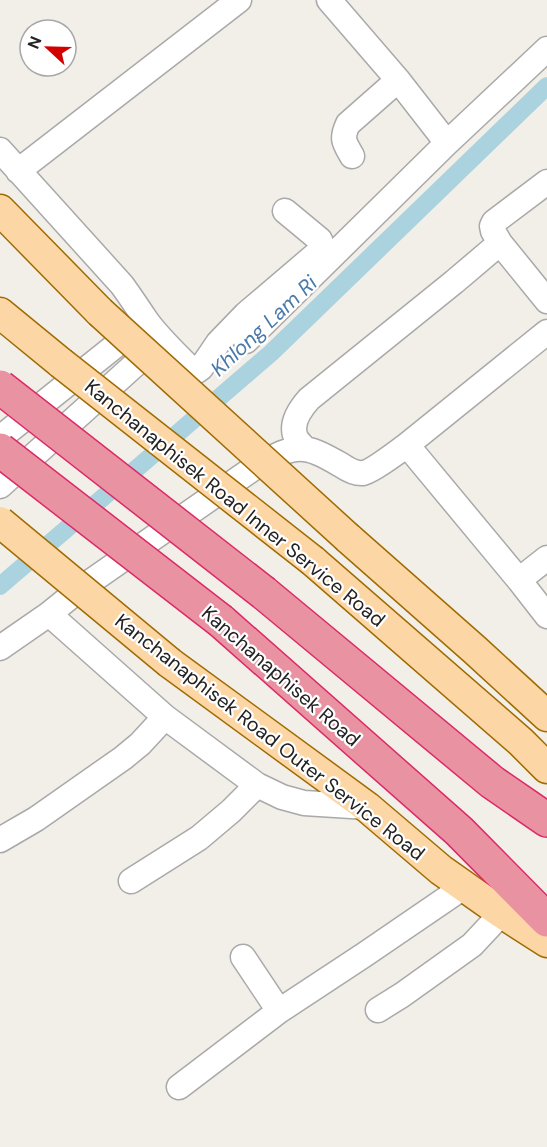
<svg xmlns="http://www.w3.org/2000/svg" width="547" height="1147" viewBox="0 0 547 1147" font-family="'DM Sans',sans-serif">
<rect width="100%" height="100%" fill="#f2efe9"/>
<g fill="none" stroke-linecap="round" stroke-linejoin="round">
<path stroke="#aad3df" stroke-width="18" d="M0,586L271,353L547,86"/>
<g stroke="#a9a9a9" stroke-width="27">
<path id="minor" d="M447,143L547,49
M0,150L122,285C130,296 138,308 146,320C158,337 175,353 190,368L197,371L201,368L218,343L246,314L320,251L322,246L320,240L285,211
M352,156C344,142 341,139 348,124L398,80
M18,171L239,0
M547,182L494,222L492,226L493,231L500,243L547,301
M246,341L447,143L398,80L329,0
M0,438L140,326
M407,445L519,580L547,616
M304,448C301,444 296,440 295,435C291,422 301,408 309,399L454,282L500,243
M0,486L159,343
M519,580L547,558
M0,648L49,614
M367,807L304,803L282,797L257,785L165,717L49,614L80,589L258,465C297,444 303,443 341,465C347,469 355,474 363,473C371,472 399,451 407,445L547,332
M0,840L36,819L123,758L140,744L165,717
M131,881L199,838L231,811L257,785
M243,957L279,1011
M378,1010L402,995L472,945L502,913
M179,1087L279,1011L364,955L465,886"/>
</g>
<g stroke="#a06b00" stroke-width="33">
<path id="major" d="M0,210L100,312
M0,313L61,363
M348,538L475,650L547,716
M313,561L521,742L547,768
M170,663L367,807L441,870L502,913L547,942"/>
</g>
<g stroke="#dc2a67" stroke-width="36">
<path id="highway" d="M264,593L492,782L547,820
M221,621L459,831L547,920"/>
</g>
<use href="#minor" stroke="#fff" stroke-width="24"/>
<use href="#major" stroke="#fcd6a4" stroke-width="30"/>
<use href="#highway" stroke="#e892a2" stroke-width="33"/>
<g stroke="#a06b00" stroke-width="33" stroke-linecap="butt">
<path id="major-bridge" d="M100,312L348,538
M61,363L313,561
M0,522L170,663"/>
</g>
<g stroke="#dc2a67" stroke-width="36" stroke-linecap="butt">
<path id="highway-bridge" d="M0,387L264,593
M0,450L221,621"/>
</g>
<use href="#major-bridge" stroke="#fcd6a4" stroke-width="30"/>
<use href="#highway-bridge" stroke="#e892a2" stroke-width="33"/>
</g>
<g text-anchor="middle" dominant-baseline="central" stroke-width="4.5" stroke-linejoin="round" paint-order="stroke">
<g font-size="20" fill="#222" stroke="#fff">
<text transform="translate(235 503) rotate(39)">Kanchanaphisek Road Inner Service Road</text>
<text transform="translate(281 676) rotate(41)">Kanchanaphisek Road</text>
<text transform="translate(270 737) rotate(38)">Kanchanaphisek Road Outer Service Road</text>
</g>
<g font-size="21" font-style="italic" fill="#4a7aab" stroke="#fff">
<text transform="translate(264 326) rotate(-43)">Khlong Lam Ri</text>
</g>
</g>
<g transform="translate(48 48) rotate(292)"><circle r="28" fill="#ffffff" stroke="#a7a7a7" stroke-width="1.5"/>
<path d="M0-4.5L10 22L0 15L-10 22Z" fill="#d40000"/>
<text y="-9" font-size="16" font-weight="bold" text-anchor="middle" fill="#222222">N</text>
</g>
</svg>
